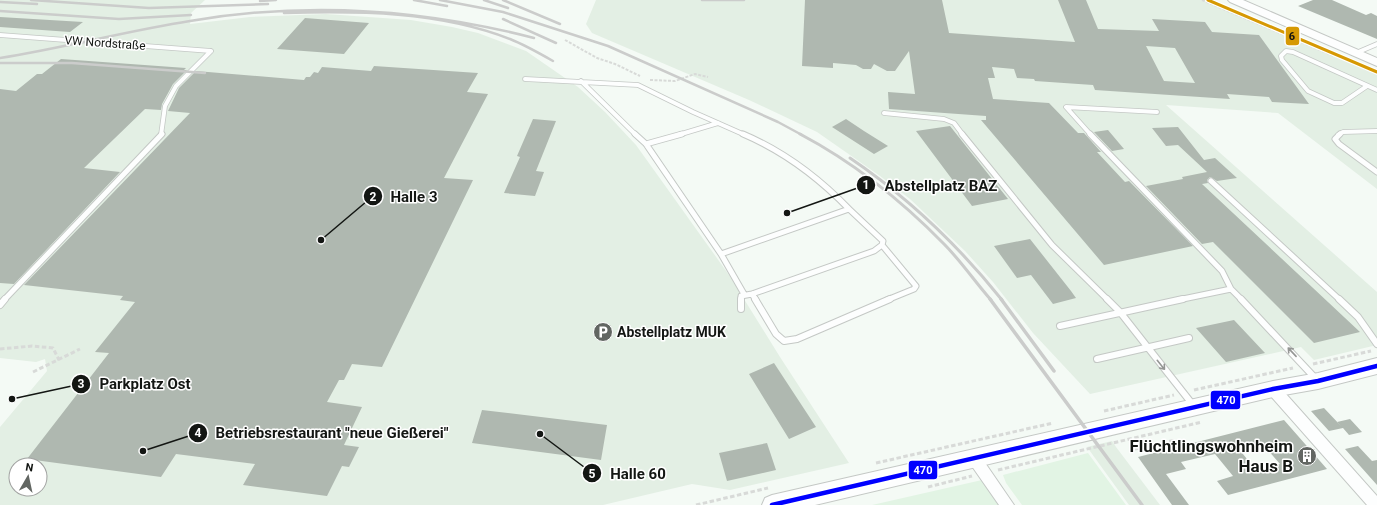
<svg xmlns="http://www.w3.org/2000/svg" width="1377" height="505" viewBox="0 0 1377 505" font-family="Roboto,sans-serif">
<rect width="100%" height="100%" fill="#f4faf5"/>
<path fill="#e3efe4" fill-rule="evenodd" d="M0,0H205L191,13L190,24L250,17L326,14L411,20L452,27L478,33L526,51L578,87L605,112L636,145L729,275L780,357L849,463L730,490L692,484L603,505H0V427L47,371L45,359L36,362L0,358ZM16,465H40V489H16Z
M596,0H1202L1377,74V189L1278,113L1166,105L1377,292V345L1314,360L1301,347L1090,394L1033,333L993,282L965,251L910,199L880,176L817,132L749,100L592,33L586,24Z
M1112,441L1116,447L1160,505H1129L1087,447Z"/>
<path fill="#e2f4e4" d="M1088,453L1126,505H1022L1006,483L1003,475Z
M982,480L1000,505H872Z"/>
<path fill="#afb8b0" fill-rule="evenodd" d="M805,0H942L949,33L1075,42L1058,0H1086L1098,29L1159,31L1152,19L1205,22L1212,32L1259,35L1309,104L1272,102L1269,97L1227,94L1230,99L1095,90L1093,85L1035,81L1034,79L1017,78L1014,69L992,67L995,78H988L993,99L1049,103L1078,133H1084L1101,152H1097L1125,182L1129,181L1193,246L1104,265L981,120H986V116L889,109L888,92L915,94L909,51L895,71H887L874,64L871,69H863L856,65L833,63V68L802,66ZM1146,46L1175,48L1195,83L1164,81Z
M1313,0H1332L1366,15L1371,13L1377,16V39L1298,6Z
M0,17L83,22L70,32L0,27Z
M305,18L369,23L344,54L277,49Z
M61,59L186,68L184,70H187L173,84L162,104L161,110L145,109L84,168L120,172L14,284L0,283V89L16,91L37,74H42Z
M374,66L478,73L467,92L488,94L444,178L473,180L382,367L352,364L344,380H339L327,402L362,407L344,445L359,447L349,467L342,466L327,496L243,485L255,464L176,454L161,477L27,459L109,353L95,352L135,302L120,300L123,296L24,285L190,113L168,111L179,88L196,71L304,80L306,77H310L314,72L318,73L322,67L371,71Z
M533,119L556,121L536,171L544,172L535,196L504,193L520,157L517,156Z
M846,119L864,131L888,146L874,154L832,127Z
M950,126L1008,199L972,206L916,131Z
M1178,127L1204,160L1215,158L1237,178L1217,181L1210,177L1207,180L1208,183L1202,184L1360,332L1314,343L1213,242L1202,244L1146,186L1183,179L1182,177L1207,172L1178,145L1166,146L1152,128Z
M1108,130L1124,149L1112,151L1094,132Z
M1030,239L1071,291L1076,298L1053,304L1031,275L1017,278L994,246Z
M1234,320L1265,353L1226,362L1196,328Z
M774,363L816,427L789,439L749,374Z
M1324,408L1341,426L1337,422L1350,419L1362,432L1349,435L1343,428L1329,431L1311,411Z
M482,410L607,425L601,460L472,443Z
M1284,420L1327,469L1228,495L1217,481L1233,476L1215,454L1181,462L1186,469L1166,474L1189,505H1172L1138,457ZM1261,442L1280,464L1256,470L1238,448Z
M767,443L776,470L727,481L719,453Z
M1358,446L1372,461L1377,460V485L1345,449Z"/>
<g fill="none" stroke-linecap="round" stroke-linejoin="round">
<g stroke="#c4c8c5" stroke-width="5.5">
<path id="service-far2" d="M0,35L211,51
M1356,53L1377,44
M525,79L638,85L693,112L745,135
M581,81L636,135
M1367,86L1342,103H1334L1308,91L1282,60L1281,56L1286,51L1293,52L1377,90
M884,113L944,119L954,123L963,135
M161,135L165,106L176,86L211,51
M678,135L718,123
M1091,135L1066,107L1157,112
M1338,135L1343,132L1377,131"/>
</g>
<g stroke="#c4c8c5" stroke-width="7">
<path id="service-far1" d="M635,134L646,144L721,254
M743,134C783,151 819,178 849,209
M962,134L1052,245L1108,300
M1090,134L1222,271L1231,289L1242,300
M1340,134L1335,139L1339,144L1377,172
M646,144L682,134
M1211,181L1340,300
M882,245L916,286L914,289L887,300
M752,294L756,300
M4,300L162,134
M741,300V296L752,294L874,251L882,245L883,241L849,209L721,254L744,294
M1178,300L1231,289"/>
</g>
<g stroke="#c4c8c5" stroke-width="8">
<path id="service" d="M741,299V309
M755,299L776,334L784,341L797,339L890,299
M1107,299L1120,312L1193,405
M1241,299L1316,379
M1339,299L1358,317L1377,344
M0,305L5,299
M1060,326L1183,299
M1097,359L1189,338"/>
</g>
<g stroke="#c4c8c5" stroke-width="2">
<path id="minor" d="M1273,384L1278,385L1377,496V505H1367L1268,393L1267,389L1268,385Z
M974,452L979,454L1014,505H999L969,462L967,458L969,454Z"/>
</g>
<g stroke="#c4c8c5" stroke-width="2">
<path id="secondary" d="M1228,0H1243L1377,58V66L1230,2Z
M1377,358V374L1318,389L1273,397L815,505H762L765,498L772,495L1273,381L1318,373Z"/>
</g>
<path stroke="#d8dad8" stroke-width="2" stroke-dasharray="3 1.5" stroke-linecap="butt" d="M1202,0L1334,56
M565,40L597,58L615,64L640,76
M650,80L675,81L695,74L708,77"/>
<path stroke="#d8dad8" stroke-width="3" stroke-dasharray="4.5 2.5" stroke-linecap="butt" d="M0,349L32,346L53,348L59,360
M1313,364L1371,351
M33,372L80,349
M1194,390L1293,368
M1104,411L1174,395
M1135,449L1176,440
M876,463L1053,423
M998,470L1202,422
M928,487L972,476
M696,505L768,488"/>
<use href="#service-far2" stroke="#fdfefe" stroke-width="4"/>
<use href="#service-far1" stroke="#fdfefe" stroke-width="5"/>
<use href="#service" stroke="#fdfefe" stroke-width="6"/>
<use href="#minor" fill="#fdfefe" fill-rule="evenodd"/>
<use href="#secondary" fill="#fdfefe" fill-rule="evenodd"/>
<path stroke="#cbcccb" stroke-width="2.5" d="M31,0L149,8L268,4
M414,0L447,6
M440,0L503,12L608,46L778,122L802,135
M484,0L508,8
M503,0L560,24
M702,0H744
M260,1L276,0
M0,2L37,4
M0,11L119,19L191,15
M284,13C359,11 438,11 510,39C525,45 539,53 553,61
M503,19L556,43
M0,58C64,48 126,31 190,21C307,1 419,8 534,38
M0,63H72L205,73"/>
<path stroke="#cbcccb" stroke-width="3" d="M800,134C853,162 902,201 944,244C961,261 975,282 991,300
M850,158C909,198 958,245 1002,300"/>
<path stroke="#cbcccb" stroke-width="3.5" d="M990,299L1142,505
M1001,299L1054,371"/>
<g stroke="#fff" stroke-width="8">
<path id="bus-1" d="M772,505L1273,389L1318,381L1377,366"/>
</g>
<use href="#bus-1" stroke="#00f" stroke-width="4.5"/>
<g stroke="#fff" stroke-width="5.5">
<path id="tram-1" d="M1208,0L1377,72"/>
</g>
<use href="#tram-1" stroke="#d69903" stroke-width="3"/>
</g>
<defs><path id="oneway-shaft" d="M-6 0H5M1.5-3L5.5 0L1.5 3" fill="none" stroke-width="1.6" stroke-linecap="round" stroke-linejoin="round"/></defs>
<g stroke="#949694">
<use href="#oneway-shaft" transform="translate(1292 352) rotate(-133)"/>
<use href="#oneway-shaft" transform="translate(1161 365) rotate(51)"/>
</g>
<defs>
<g id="parking-disc" transform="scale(1)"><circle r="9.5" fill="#626662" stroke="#fff"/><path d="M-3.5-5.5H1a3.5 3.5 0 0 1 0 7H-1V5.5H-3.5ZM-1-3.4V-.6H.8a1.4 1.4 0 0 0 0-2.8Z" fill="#fff"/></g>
<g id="building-disc" transform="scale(1)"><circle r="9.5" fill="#626662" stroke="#fff"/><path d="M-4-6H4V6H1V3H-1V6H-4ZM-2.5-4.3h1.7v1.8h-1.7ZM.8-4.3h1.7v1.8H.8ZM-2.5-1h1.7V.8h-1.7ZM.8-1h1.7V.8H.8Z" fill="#fff"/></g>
</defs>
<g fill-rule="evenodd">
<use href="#parking-disc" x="603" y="332"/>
<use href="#building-disc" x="1307" y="456"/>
</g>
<g text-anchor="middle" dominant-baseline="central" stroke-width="3" stroke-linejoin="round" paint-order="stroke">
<g font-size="12" fill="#131613" stroke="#fff">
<text transform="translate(105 43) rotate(4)">VW Nordstraße</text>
</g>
<g font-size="14" font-weight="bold" fill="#131613" stroke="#fff" text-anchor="start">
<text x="617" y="332">Abstellplatz MUK</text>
</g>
<g font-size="17" font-weight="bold" fill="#131613" stroke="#fff" text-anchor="end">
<text x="1293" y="446">Flüchtlingswohnheim<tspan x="1293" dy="20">Haus B</tspan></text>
</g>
</g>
<path fill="none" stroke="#131613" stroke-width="1.5" d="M787 213L866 185M321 240L373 196M12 399L81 384M143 451L198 433M540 434L592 473"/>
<g fill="#131613" stroke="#fff" stroke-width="1.5">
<circle cx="787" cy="213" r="4"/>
<circle cx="321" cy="240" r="4"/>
<circle cx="12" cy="399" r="4"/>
<circle cx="143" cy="451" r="4"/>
<circle cx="540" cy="434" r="4"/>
<circle cx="866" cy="185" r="10"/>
<circle cx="373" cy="196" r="10"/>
<circle cx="81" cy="384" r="10"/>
<circle cx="198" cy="433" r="10"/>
<circle cx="592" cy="473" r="10"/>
</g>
<g font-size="12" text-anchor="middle" font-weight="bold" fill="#fff">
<text x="866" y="189">1</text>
<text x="373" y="201">2</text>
<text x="81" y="388">3</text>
<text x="198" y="437">4</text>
<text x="592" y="478">5</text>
</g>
<g font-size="15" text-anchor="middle" font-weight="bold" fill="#131613" stroke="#fff" stroke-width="3" stroke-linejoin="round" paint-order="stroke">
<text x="941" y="191">Abstellplatz BAZ</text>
<text x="414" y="202">Halle 3</text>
<text x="145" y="389">Parkplatz Ost</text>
<text x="332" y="438">Betriebsrestaurant "neue Gießerei"</text>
<text x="638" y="479">Halle 60</text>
</g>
<g stroke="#fff" stroke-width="1.5">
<rect x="1285" y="26" width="15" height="20" rx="4" fill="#d69903"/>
<rect x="1210" y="390" width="31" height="20" rx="4" fill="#00f"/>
<rect x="908" y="460" width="30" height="20" rx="4" fill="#00f"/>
</g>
<g font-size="11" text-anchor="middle" font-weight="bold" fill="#fff">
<text x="1226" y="404">470</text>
<text x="923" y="474">470</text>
</g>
<g font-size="11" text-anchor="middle" font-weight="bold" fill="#111">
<text x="1292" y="40">6</text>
</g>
<g transform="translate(28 477) rotate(9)"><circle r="19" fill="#ffffff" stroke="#a1a2a1"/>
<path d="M0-3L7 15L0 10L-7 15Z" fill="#626662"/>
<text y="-6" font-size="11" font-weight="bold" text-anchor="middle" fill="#131613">N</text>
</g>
</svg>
